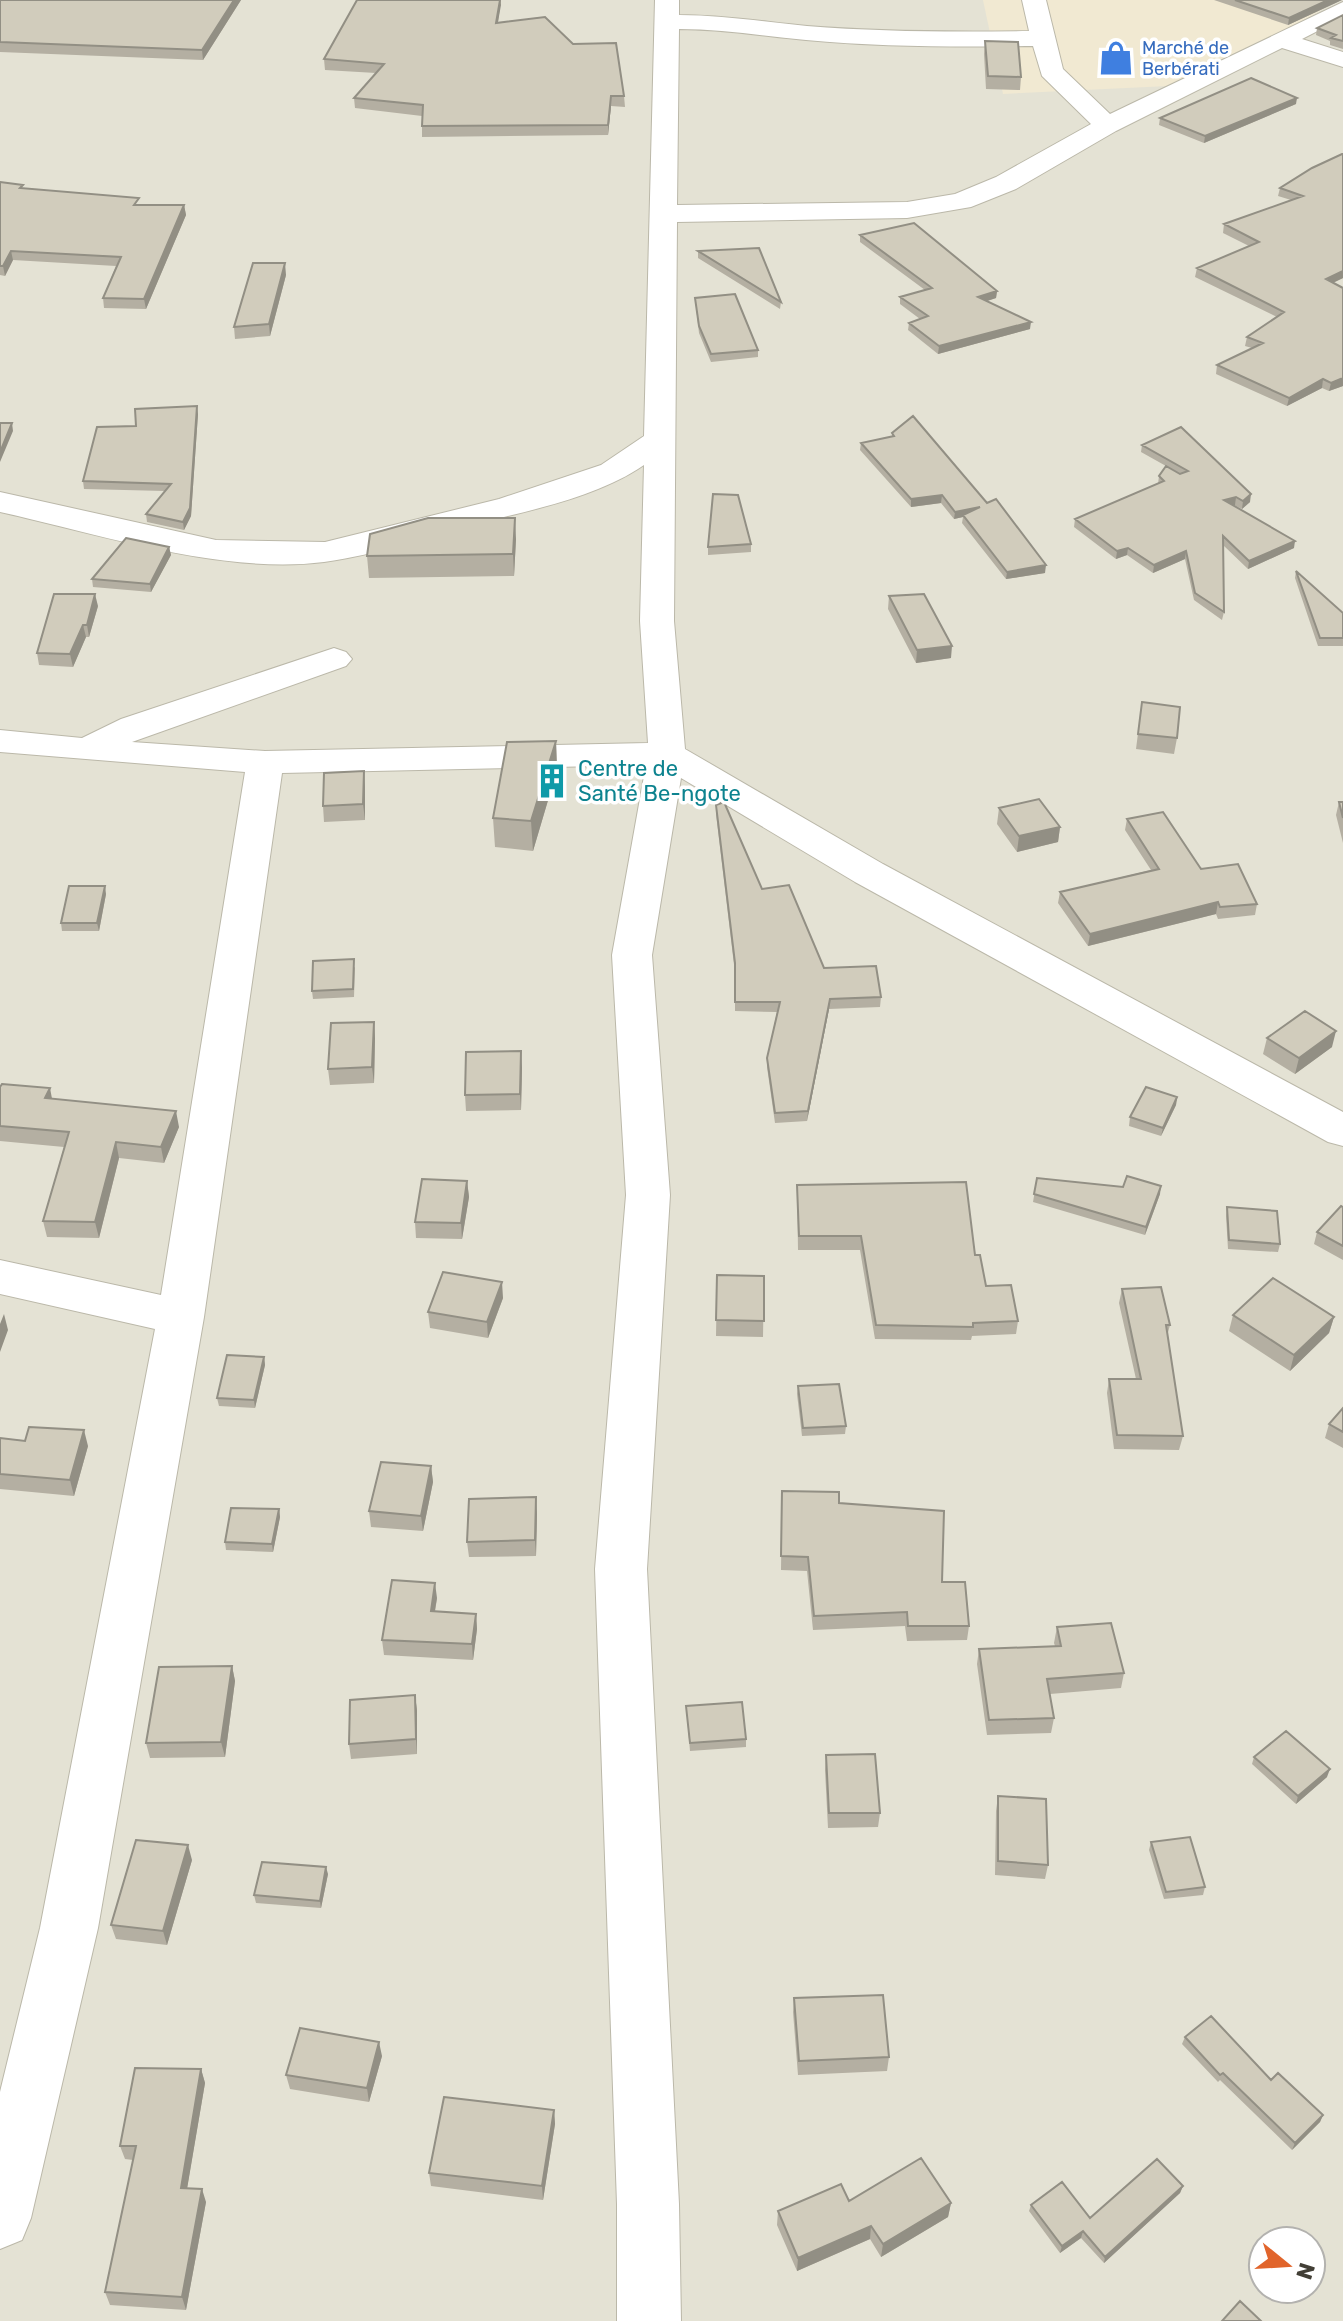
<svg xmlns="http://www.w3.org/2000/svg" width="1343" height="2321" viewBox="0 0 1343 2321" font-family="Rubik,sans-serif">
<rect width="100%" height="100%" fill="#f1efe5"/>
<path fill="#e4e2d4" fill-rule="evenodd" d="M0,0H1343V2321H0ZM1263,2241H1311V2289H1263Z"/>
<path fill="#f1e9d2" d="M983,0H1339L1189,85L1003,94Z"/>
<g fill="none" stroke-linecap="round" stroke-linejoin="round">
<g stroke="#bbb8a9" stroke-width="2">
<path id="street" d="M655,0H679V15C723,15 764,22 807,26C881,32 955,32 1029,31L1022,0H1046L1063,69L1110,114L1343,2V18L1302,39L1343,52V67L1282,48L1116,131L1016,189L971,207L907,218L677,222L674,621L685,749L883,864L1343,1112V1146L1328,1142L855,882L681,778L652,955L670,1195L647,1569L679,2204L681,2321H617V2204L595,1569L626,1195L612,955L646,765L282,773L204,1317L98,1928L31,2218L22,2240L0,2249V2092L40,1928L155,1329L0,1294V1260L161,1295L245,772L0,752V730L82,738L121,719L334,648L346,652L352,659L346,666L132,742L265,751L648,743L640,621L644,465C599,496 536,509 484,522C432,535 377,555 324,562C223,575 99,534 0,512V492L216,540L325,542L499,499L601,465L644,436ZM679,29C722,29 763,36 806,40C881,47 957,47 1033,46L1042,76L1091,124L996,177L955,194L907,202L677,205Z"/>
</g>
<use href="#street" fill="#fff" fill-rule="evenodd"/>
</g>
<path fill="#b4afa2" d="M0,0H241L203,60L0,52Z
M357,0H501L498,22L624,96L625,107L611,106L608,135L422,137V116L355,108L354,98L376,73L325,70L324,59Z
M1214,0H1342L1288,25Z
M1343,15V49L1330,45V41L1316,35L1317,28Z
M985,41L1021,77L1020,90L986,89L984,54Z
M1296,104L1204,143L1159,125L1160,118Z
M1343,154V278L1333,283L1343,386L1329,391L1322,388L1287,406L1216,374L1217,365L1252,348L1245,346L1247,337L1277,317L1195,277L1197,268L1249,246L1223,233L1224,224L1291,200L1278,196L1280,188Z
M0,182L24,189L140,205H184L186,215L146,309L104,308L103,298L116,266L13,260L5,276L0,275Z
M860,235L997,291L996,298L987,301L1030,329L938,354L908,330L909,323L920,319L900,304V297L925,290L860,242Z
M698,251L781,302L780,309L698,258Z
M286,275L270,336L235,339L234,327Z
M695,298L758,350V357L711,362L699,333Z
M198,414L191,516L184,530L147,522L146,514L165,491L84,489L83,481L136,426Z
M892,433L1045,573L1006,579L962,523L963,517L954,519L941,503L911,507L860,450L861,443L892,436Z
M1142,445L1250,502L1242,509L1234,505L1294,548L1248,569L1223,545L1224,612L1222,620L1194,600L1185,559L1153,573L1127,555L1116,559L1074,527L1075,519L1158,484L1159,476L1166,466L1141,452Z
M516,539L514,576L369,578L367,556Z
M751,544V552L708,555V547Z
M169,547L171,555L151,592L93,587L92,579Z
M1296,571L1343,613V646H1318L1295,578Z
M889,596L951,658L916,663L888,609Z
M98,606L89,637H86L73,667L39,665L37,653Z
M1142,702L1177,738L1174,754L1136,749Z
M556,741L557,770L533,851L495,847L493,818Z
M364,771L365,787V820L324,822L323,806Z
M1339,802H1343V843L1336,815Z
M716,805L762,889L824,968L881,997L880,1007L829,1009L807,1121L775,1123L767,1067V1058L777,1012L735,1011V973L716,814Z
M999,808L1060,827L1058,842L1017,852L997,824Z
M1127,819L1257,904L1255,915L1218,919L1216,914L1088,946L1058,903L1060,892L1151,870L1125,830Z
M106,894L99,931H62L61,923Z
M355,967L354,997L313,999L312,991Z
M374,1022L375,1038L374,1083L330,1085L328,1069Z
M1267,1038L1332,1047L1295,1074L1263,1054Z
M522,1067L521,1110L466,1111L465,1095Z
M0,1087L52,1098L179,1127L164,1163L119,1158L99,1238L47,1237L43,1221L64,1147L0,1141Z
M1177,1097L1176,1105L1161,1136L1129,1126L1130,1117Z
M1037,1178L1160,1194L1145,1235L1033,1202Z
M467,1181L469,1197L462,1239L416,1238L415,1222Z
M797,1185L975,1255L986,1286L1018,1321L1016,1334L972,1336L971,1340L875,1339L860,1250H798Z
M1227,1207L1280,1244L1278,1252L1228,1249L1226,1216Z
M1343,1207V1260L1314,1244L1317,1232Z
M717,1275L764,1276L763,1337L716,1336Z
M1122,1289L1170,1325L1167,1336L1183,1436L1179,1450L1114,1449L1107,1393L1109,1379H1136L1119,1303Z
M503,1298L488,1338L430,1328L428,1312Z
M1233,1315L1334,1317L1329,1333L1290,1371L1229,1331Z
M264,1357L265,1365L255,1408L219,1406L217,1398Z
M798,1386L846,1426L845,1434L802,1436L797,1394Z
M1343,1408V1448L1325,1438L1329,1424Z
M0,1438L88,1446L74,1496L0,1489Z
M431,1466L433,1482L423,1531L371,1527L369,1511Z
M839,1503L942,1582L969,1626L967,1640L907,1641L905,1626L813,1630L807,1571L781,1570L782,1505Z
M279,1509L280,1517L273,1552L226,1550L225,1542Z
M537,1513L536,1556L469,1557L467,1542Z
M437,1598L435,1612L476,1614L477,1629L473,1660L384,1655L382,1640Z
M1057,1627L1124,1673L1121,1688L1050,1694L1054,1718L1051,1733L987,1735L977,1664L979,1649L1055,1646L1054,1643Z
M232,1666L235,1681L225,1757L150,1758L146,1743Z
M415,1695L417,1711V1754L351,1759L349,1744Z
M686,1706L746,1739V1747L690,1751Z
M826,1755L880,1813L878,1827L828,1828L825,1770Z
M1254,1757L1327,1777L1296,1804L1252,1764Z
M998,1796L1048,1865L1045,1879L995,1875L996,1811Z
M1151,1842L1205,1887L1203,1895L1164,1899L1149,1850Z
M192,1860L167,1945L116,1939L111,1925Z
M328,1874L321,1908L256,1903L254,1895Z
M794,1998L889,2057L887,2071L798,2075L793,2012Z
M1185,2037L1271,2080L1323,2115L1320,2122L1292,2150L1220,2080L1218,2082L1182,2044Z
M382,2056L369,2102L290,2089L286,2075Z
M201,2069L205,2083L187,2188L206,2202L186,2310L110,2305L105,2292L133,2160L125,2159L120,2146Z
M554,2110L555,2124L543,2200L431,2186L429,2173Z
M1183,2186L1180,2193L1104,2263L1081,2238L1060,2253L1029,2211L1031,2205L1090,2218Z
M849,2201L951,2203L948,2217L881,2257L870,2239L797,2271L777,2225L778,2211Z"/>
<path fill="#928f84" d="M234,0H241L203,60L202,50Z
M500,0L501,5L496,33V23Z
M1328,0H1342L1288,25L1289,18Z
M611,96V106L608,135V125Z
M1297,98L1296,104L1204,143L1205,136Z
M184,205L186,215L146,309L144,299Z
M11,251L13,260L5,276L3,266Z
M285,263L286,275L270,336L269,324Z
M1343,271V278L1324,287L1326,279Z
M997,291L996,298L978,304V297Z
M1031,322L1030,329L938,354L939,346Z
M1343,378V386L1329,391L1331,383Z
M1323,379L1322,388L1287,406L1289,398Z
M197,406L198,414L191,516L184,530L183,522Z
M12,423L13,431L0,462V452Z
M1251,494L1250,502L1242,509L1243,501Z
M942,495L941,503L911,507V499Z
M1236,497L1235,505L1223,507L1224,500Z
M980,507L963,515V517L954,519L955,512Z
M515,518L516,539L514,576L513,554Z
M1295,541L1294,548L1248,569L1249,561Z
M169,547L171,555L151,592L150,584Z
M1128,548L1127,555L1116,559L1117,551Z
M1186,551L1185,559L1153,573L1154,565Z
M1046,565L1045,573L1006,579L1007,572Z
M95,594L98,606L89,637L87,625Z
M83,625L86,637L73,667L70,654Z
M952,646L951,658L916,663L917,650Z
M556,741L557,770L533,851L531,821Z
M364,771L365,787V820L363,804Z
M1060,827L1058,842L1017,852L1019,836Z
M105,886L106,894L99,931L97,923Z
M1218,902L1216,914L1088,946L1090,934Z
M830,999L829,1009L807,1121L808,1111Z
M374,1022L375,1038L374,1083L372,1067Z
M1336,1031L1332,1047L1295,1074L1299,1058Z
M521,1051L522,1067L521,1110L520,1094Z
M50,1088L53,1104L45,1098Z
M1177,1097L1176,1105L1161,1136L1163,1128Z
M176,1111L179,1127L164,1163L161,1147Z
M116,1142L119,1158L99,1238L95,1222Z
M467,1181L469,1197L462,1239L461,1223Z
M1161,1186L1160,1194L1145,1235L1146,1227Z
M502,1282L503,1298L488,1338L487,1322Z
M4,1314L8,1330L0,1352V1324Z
M1334,1317L1329,1333L1290,1371L1294,1355Z
M264,1357L265,1365L255,1408L254,1400Z
M84,1430L88,1446L74,1496L70,1480Z
M431,1466L433,1482L423,1531L421,1516Z
M536,1497L537,1513L536,1556L535,1540Z
M279,1509L280,1517L273,1552L272,1544Z
M435,1583L437,1598L432,1627L431,1611Z
M476,1614L477,1629L473,1660L472,1644Z
M232,1666L235,1681L225,1757L221,1742Z
M415,1695L417,1711V1754L416,1739Z
M1330,1769L1327,1777L1296,1804L1298,1796Z
M188,1845L192,1860L167,1945L163,1931Z
M326,1867L328,1874L321,1908L320,1901Z
M379,2042L382,2056L369,2102L367,2088Z
M201,2069L205,2083L185,2201L181,2188Z
M554,2110L555,2124L543,2200L542,2186Z
M1323,2115L1320,2122L1292,2150L1295,2143Z
M1183,2186L1180,2193L1104,2263L1105,2257Z
M202,2189L206,2202L186,2310L182,2297Z
M951,2203L948,2217L881,2257L883,2244Z
M871,2226L870,2239L797,2271L798,2258Z
M1083,2231L1081,2238L1060,2253L1062,2246Z"/>
<path fill="#d1ccbc" stroke="#928f84" stroke-width="2" d="M0,0H234L202,50L0,42Z
M357,0H500L496,23L545,17L573,44L616,43L624,96H611L608,125L422,126L423,105L354,98L384,64L324,59Z
M1235,0H1328L1289,18Z
M1343,15V41L1331,38L1336,35L1317,28Z
M985,41L1018,42L1021,77L988,76Z
M1251,78L1297,98L1205,136L1160,118Z
M1342,154H1343V271L1326,279L1343,288V378L1331,383L1323,379L1289,398L1217,365L1263,343L1247,337L1284,312L1197,268L1259,242L1224,224L1303,196L1280,188L1312,168Z
M0,182L23,185L20,188L139,198L134,205H184L144,299L103,298L121,257L11,251L3,266H0Z
M914,223L997,291L978,297L1031,322L939,346L909,323L928,316L900,297L932,288L860,235Z
M759,248L781,302L698,251Z
M253,263H285L269,324L234,327Z
M735,294L758,350L711,354L699,326L695,298Z
M197,406L190,508L183,522L146,514L171,484L83,481L97,427L136,426L135,409Z
M913,416L987,503L996,499L1046,565L1007,572L963,515L980,507L955,512L942,495L911,499L861,443L894,436L892,433Z
M0,423H12L0,452Z
M1181,427L1251,494L1243,501L1236,497L1224,500L1295,541L1249,561L1223,536L1224,612L1195,593L1186,551L1154,565L1128,548L1117,551L1075,519L1164,481L1159,476L1166,466L1180,474L1188,471L1142,445Z
M713,494L738,495L751,544L708,547Z
M428,518H515L513,554L367,556L370,534Z
M126,538L169,547L150,584L92,579Z
M1296,571L1343,613V638H1320Z
M54,594H95L87,625H83L70,654L37,653Z
M924,594L952,646L917,650L889,596Z
M1142,702L1180,707L1177,738L1138,734Z
M556,741L531,821L493,818L507,742Z
M364,771L363,804L323,806L324,773Z
M1039,799L1060,827L1019,836L999,808Z
M724,802L762,889L789,885L824,968L876,966L881,997L830,999L808,1111L775,1113L767,1058L780,1002H735V963L716,805Z
M1339,802H1343V818Z
M1163,812L1201,869L1238,864L1257,904L1220,907L1218,902L1090,934L1060,892L1159,869L1127,819Z
M69,886H105L97,923H61Z
M354,959L353,989L312,991L313,961Z
M1305,1011L1336,1031L1299,1058L1267,1038Z
M374,1022L372,1067L328,1069L331,1023Z
M521,1051L520,1094L465,1095L466,1052Z
M2,1084L50,1088L45,1098L176,1111L161,1147L116,1142L95,1222L43,1221L69,1132L0,1126V1087Z
M1146,1087L1177,1097L1163,1128L1130,1117Z
M1127,1176L1161,1186L1146,1227L1034,1194L1037,1178L1123,1187Z
M422,1179L467,1181L461,1223L415,1222Z
M966,1182L975,1255H980L986,1286L1011,1285L1018,1321L973,1323V1327L876,1325L861,1236H799L797,1185Z
M1341,1206L1343,1207V1246L1317,1232Z
M1227,1207L1277,1211L1280,1244L1229,1240Z
M443,1272L502,1282L487,1322L428,1312Z
M717,1275L764,1276V1321L716,1320Z
M1273,1278L1334,1317L1294,1355L1233,1315Z
M1161,1287L1170,1325H1166L1183,1436L1117,1435L1109,1379H1141L1122,1289Z
M227,1355L264,1357L254,1400L217,1398Z
M839,1384L846,1426L803,1428L798,1386Z
M1343,1408V1432L1329,1424Z
M29,1427L84,1430L70,1480L0,1474V1438L25,1441Z
M381,1462L431,1466L421,1516L369,1511Z
M782,1491L839,1492V1503L944,1511L942,1582H965L969,1626H908L907,1612L814,1616L808,1557L781,1556Z
M536,1497L535,1540L467,1542L469,1499Z
M231,1508L279,1509L272,1544L225,1542Z
M392,1580L435,1583L431,1611L476,1614L472,1644L382,1640Z
M1111,1623L1124,1673L1047,1679L1054,1718L989,1720L979,1649L1061,1646L1057,1627Z
M232,1666L221,1742L146,1743L159,1667Z
M415,1695L416,1739L349,1744L350,1700Z
M742,1702L746,1739L690,1743L686,1706Z
M1286,1731L1330,1769L1298,1796L1254,1757Z
M875,1754L880,1813H829L826,1755Z
M998,1796L1046,1799L1048,1865L998,1861Z
M1190,1837L1205,1887L1166,1892L1151,1842Z
M136,1840L188,1845L163,1931L111,1925Z
M262,1862L326,1867L320,1901L254,1895Z
M883,1995L889,2057L799,2061L794,1998Z
M1211,2016L1271,2080L1278,2073L1323,2115L1295,2143L1223,2073L1220,2075L1185,2037Z
M300,2028L379,2042L367,2088L286,2075Z
M135,2068L201,2069L181,2188L202,2189L182,2297L105,2292L136,2146H120Z
M444,2097L554,2110L542,2186L429,2173Z
M921,2158L951,2203L883,2244L871,2226L798,2258L778,2211L841,2184L849,2201Z
M1157,2159L1183,2186L1105,2257L1083,2231L1062,2246L1031,2205L1062,2182L1090,2218Z
M1240,2301L1261,2321H1222Z"/>
<defs>
<g id="shop-bare" transform="scale(2.76)"><path d="M-5-2.5h2.3a2.7 3.5 0 0 1 5.4 0H5L5.5 6h-11ZM-1.5-2.5h3a1.5 2.3 0 0 0-3 0Z" fill="#3f7fe0" stroke="#fff" stroke-width="2.5" paint-order="stroke"/></g>
<g id="building-bare" transform="scale(2.76)"><path d="M-4-6H4V6H1V3H-1V6H-4ZM-2.5-4.3h1.7v1.8h-1.7ZM.8-4.3h1.7v1.8H.8ZM-2.5-1h1.7V.8h-1.7ZM.8-1h1.7V.8H.8Z" fill="#0f9aa8" stroke="#fff" stroke-width="2.5" paint-order="stroke"/></g>
</defs>
<g fill-rule="evenodd">
<use href="#shop-bare" x="1116" y="58"/>
<use href="#building-bare" x="552" y="781"/>
</g>
<g text-anchor="middle" dominant-baseline="central" stroke-width="7" stroke-linejoin="round" paint-order="stroke">
<g font-size="18" fill="#366cbe" stroke="#fff" text-anchor="start">
<text x="1142" y="48">Marché de<tspan x="1142" dy="21">Berbérati</tspan></text>
</g>
<g font-size="22" fill="#0d838f" stroke="#fff" text-anchor="start">
<text x="578" y="768">Centre de<tspan x="578" dy="25">Santé Be-ngote</tspan></text>
</g>
</g>
<g transform="translate(1287 2265) rotate(108)"><circle r="38" fill="#ffffff" stroke="#b3b2af" stroke-width="2"/>
<path d="M0-6L14 30L0 20L-14 30Z" fill="#e1652c"/>
<text y="-12" font-size="22" font-weight="bold" text-anchor="middle" fill="#423f36">N</text>
</g>
</svg>
